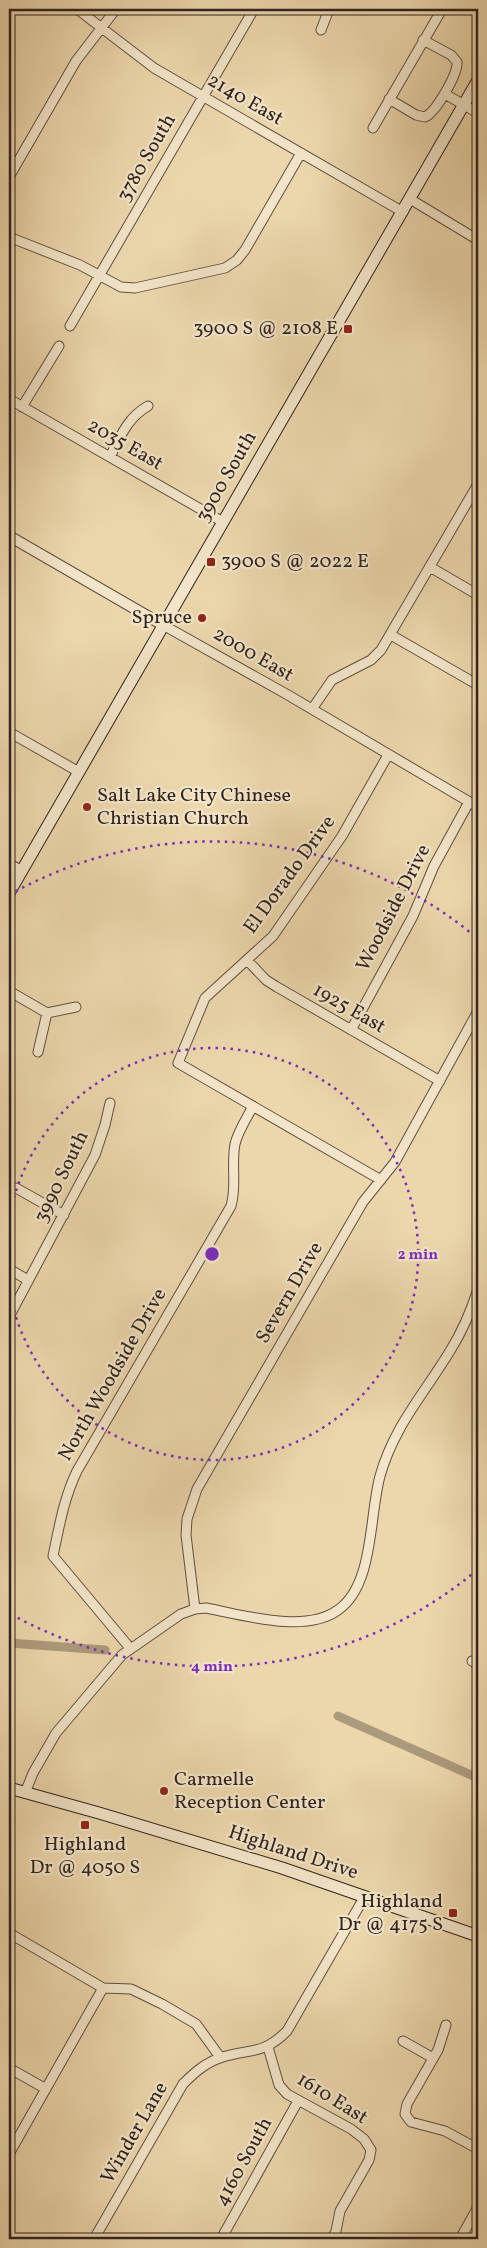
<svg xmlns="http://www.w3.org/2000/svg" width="487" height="2248" viewBox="0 0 487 2248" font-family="Vollkorn,serif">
<rect width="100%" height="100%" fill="#ecd7ac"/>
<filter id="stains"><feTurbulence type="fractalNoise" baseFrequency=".004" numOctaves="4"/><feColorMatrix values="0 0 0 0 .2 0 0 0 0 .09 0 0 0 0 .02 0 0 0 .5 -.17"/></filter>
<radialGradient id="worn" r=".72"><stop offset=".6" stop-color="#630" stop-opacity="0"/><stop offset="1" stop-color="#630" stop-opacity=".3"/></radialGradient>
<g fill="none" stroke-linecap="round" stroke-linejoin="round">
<path stroke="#ac9a7c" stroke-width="9" d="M9,1643L105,1650
M338,1716L478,1778"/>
<g stroke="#5e5042" stroke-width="11">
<path id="minor" d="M77,9L154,68L403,212
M321,30L328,12L326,9
M445,94L478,113
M389,99L416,115L425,117C436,112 458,74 457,62L451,55L423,40
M373,128L441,11
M9,177L76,61L116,9
M410,199L478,240
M9,237L80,265L121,287L135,288L225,268L237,260L245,250L301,153
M70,326L254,9
M9,399L223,522
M22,407L59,346
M110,457C120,437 128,417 148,406
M430,567L478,595
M163,625L288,695L478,807
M391,635L478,685
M312,709L332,680L371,660L381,650L478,484
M9,732L79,772
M9,864L21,870
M247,960L266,980L277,987L440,1081
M9,991L47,1013L76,1007
M351,1030L413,916L434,866L469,802
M38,1052L47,1013
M381,1180L178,1063L205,998L273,936L342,836L388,755
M16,1188L64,1215
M9,1269L28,1280
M9,1317L95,1155L105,1125L110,1103
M195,1609L186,1535L187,1519L197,1489L363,1202L395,1162L478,1011
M130,1648L53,1556C59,1527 64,1498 77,1471L231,1206C237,1186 231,1165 235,1144C238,1131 247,1118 253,1106
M472,1661L478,1665
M25,1793L33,1773L56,1733L122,1655L181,1614L195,1609L206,1608C244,1615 305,1634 338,1610C374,1585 369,1517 380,1476C394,1426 424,1394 450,1351C462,1332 471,1311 478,1289
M9,1933L103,1988L131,1989L162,2004L196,2024L220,2057
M446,2025L438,2050L407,2104L405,2114L411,2122L445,2131L478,2149
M403,2041L433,2058
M268,2047L279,2085L287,2094L351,2129L364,2139L371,2150L369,2160L340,2211L336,2231L332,2239
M9,2068L46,2089
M9,2154L103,1988
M94,2239L183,2084C194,2073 205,2063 220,2058C250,2048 262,2056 287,2031L365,1896
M221,2239L298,2101
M460,2239L478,2207"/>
</g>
<g stroke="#5e5042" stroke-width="12">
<path id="tertiary" d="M9,536L163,625"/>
</g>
<g stroke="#2f231e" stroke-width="13">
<path id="secondary" d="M9,893L478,80
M9,1788L99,1813L282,1868L478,1936"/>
</g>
<use href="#minor" stroke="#f3e5c9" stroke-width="9"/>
<use href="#tertiary" stroke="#f3e5c9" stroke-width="10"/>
<use href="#secondary" stroke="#f3e5c9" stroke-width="11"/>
</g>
<g fill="none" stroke="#7b2cbf" stroke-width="2.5" stroke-dasharray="2.5 5">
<path d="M9 1220A206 206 0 1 1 9 1288"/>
<path d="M477 1570A412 412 0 0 1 9 1613M9 895A412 412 0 0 1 477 938"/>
</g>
<g fill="#8f2418" stroke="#f3e5c9" stroke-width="2">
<rect x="343" y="324" width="10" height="10" rx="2.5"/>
<rect x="206" y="557" width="10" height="10" rx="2.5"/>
<circle cx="202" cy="618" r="5"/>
<circle cx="87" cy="807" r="5"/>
<circle cx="164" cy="1791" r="5"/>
<rect x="80" y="1820" width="10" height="10" rx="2.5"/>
<rect x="448" y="1908" width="10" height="10" rx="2.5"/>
</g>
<g text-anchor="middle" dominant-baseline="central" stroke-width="4.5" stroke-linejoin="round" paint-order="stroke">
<g font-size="20" fill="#2f231e" stroke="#f3e5c9">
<text transform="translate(245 100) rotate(30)">2140 East</text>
<text transform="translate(147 158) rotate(-60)">3780 South</text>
<text transform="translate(125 445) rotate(30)">2035 East</text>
<text transform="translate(227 477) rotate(-60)">3900 South</text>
<text transform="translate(253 655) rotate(30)">2000 East</text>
<text transform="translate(290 875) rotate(-54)">El Dorado Drive</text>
<text transform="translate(394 908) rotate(-63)">Woodside Drive</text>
<text transform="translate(349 1009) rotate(30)">1925 East</text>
<text transform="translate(62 1177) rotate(-64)">3990 South</text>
<text transform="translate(290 1293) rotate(-60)">Severn Drive</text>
<text transform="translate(113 1375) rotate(-60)">North Woodside Drive</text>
<text transform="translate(293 1853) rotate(18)">Highland Drive</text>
<text transform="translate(332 2099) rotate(32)">1610 East</text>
<text transform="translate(135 2133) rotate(-60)">Winder Lane</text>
<text transform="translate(244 2162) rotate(-61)">4160 South</text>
</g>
<g font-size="20" fill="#2f231e" stroke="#f3e5c9" text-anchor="end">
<text x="338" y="329">3900 S @ 2108 E</text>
<text x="221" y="562" text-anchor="start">3900 S @ 2022 E</text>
<text x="192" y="618">Spruce</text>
<text x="97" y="796" text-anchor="start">Salt Lake City Chinese<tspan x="97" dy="23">Christian Church</tspan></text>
<text x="174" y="1780" text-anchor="start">Carmelle<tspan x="174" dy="23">Reception Center</tspan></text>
<text x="85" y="1845" text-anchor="middle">Highland<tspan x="85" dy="23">Dr @ 4050 S</tspan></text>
<text x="443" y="1902">Highland<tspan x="443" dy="23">Dr @ 4175 S</tspan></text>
</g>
</g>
<circle cx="212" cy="1254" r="8" fill="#7b2cbf" stroke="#f3e5c9" stroke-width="2.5"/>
<g font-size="15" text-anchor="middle" font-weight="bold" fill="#7b2cbf" stroke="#f3e5c9" stroke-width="4.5" stroke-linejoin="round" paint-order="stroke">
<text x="418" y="1259">2 min</text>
<text x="212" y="1671">4 min</text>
</g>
<rect width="487" height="2248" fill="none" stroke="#ecd7ac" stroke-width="30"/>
<rect x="10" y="10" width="467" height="2228" fill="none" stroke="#2f231e" stroke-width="2.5"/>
<rect x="15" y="15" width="457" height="2218" fill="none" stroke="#2f231e"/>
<rect width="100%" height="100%" filter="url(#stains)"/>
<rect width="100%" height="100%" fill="url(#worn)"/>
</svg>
